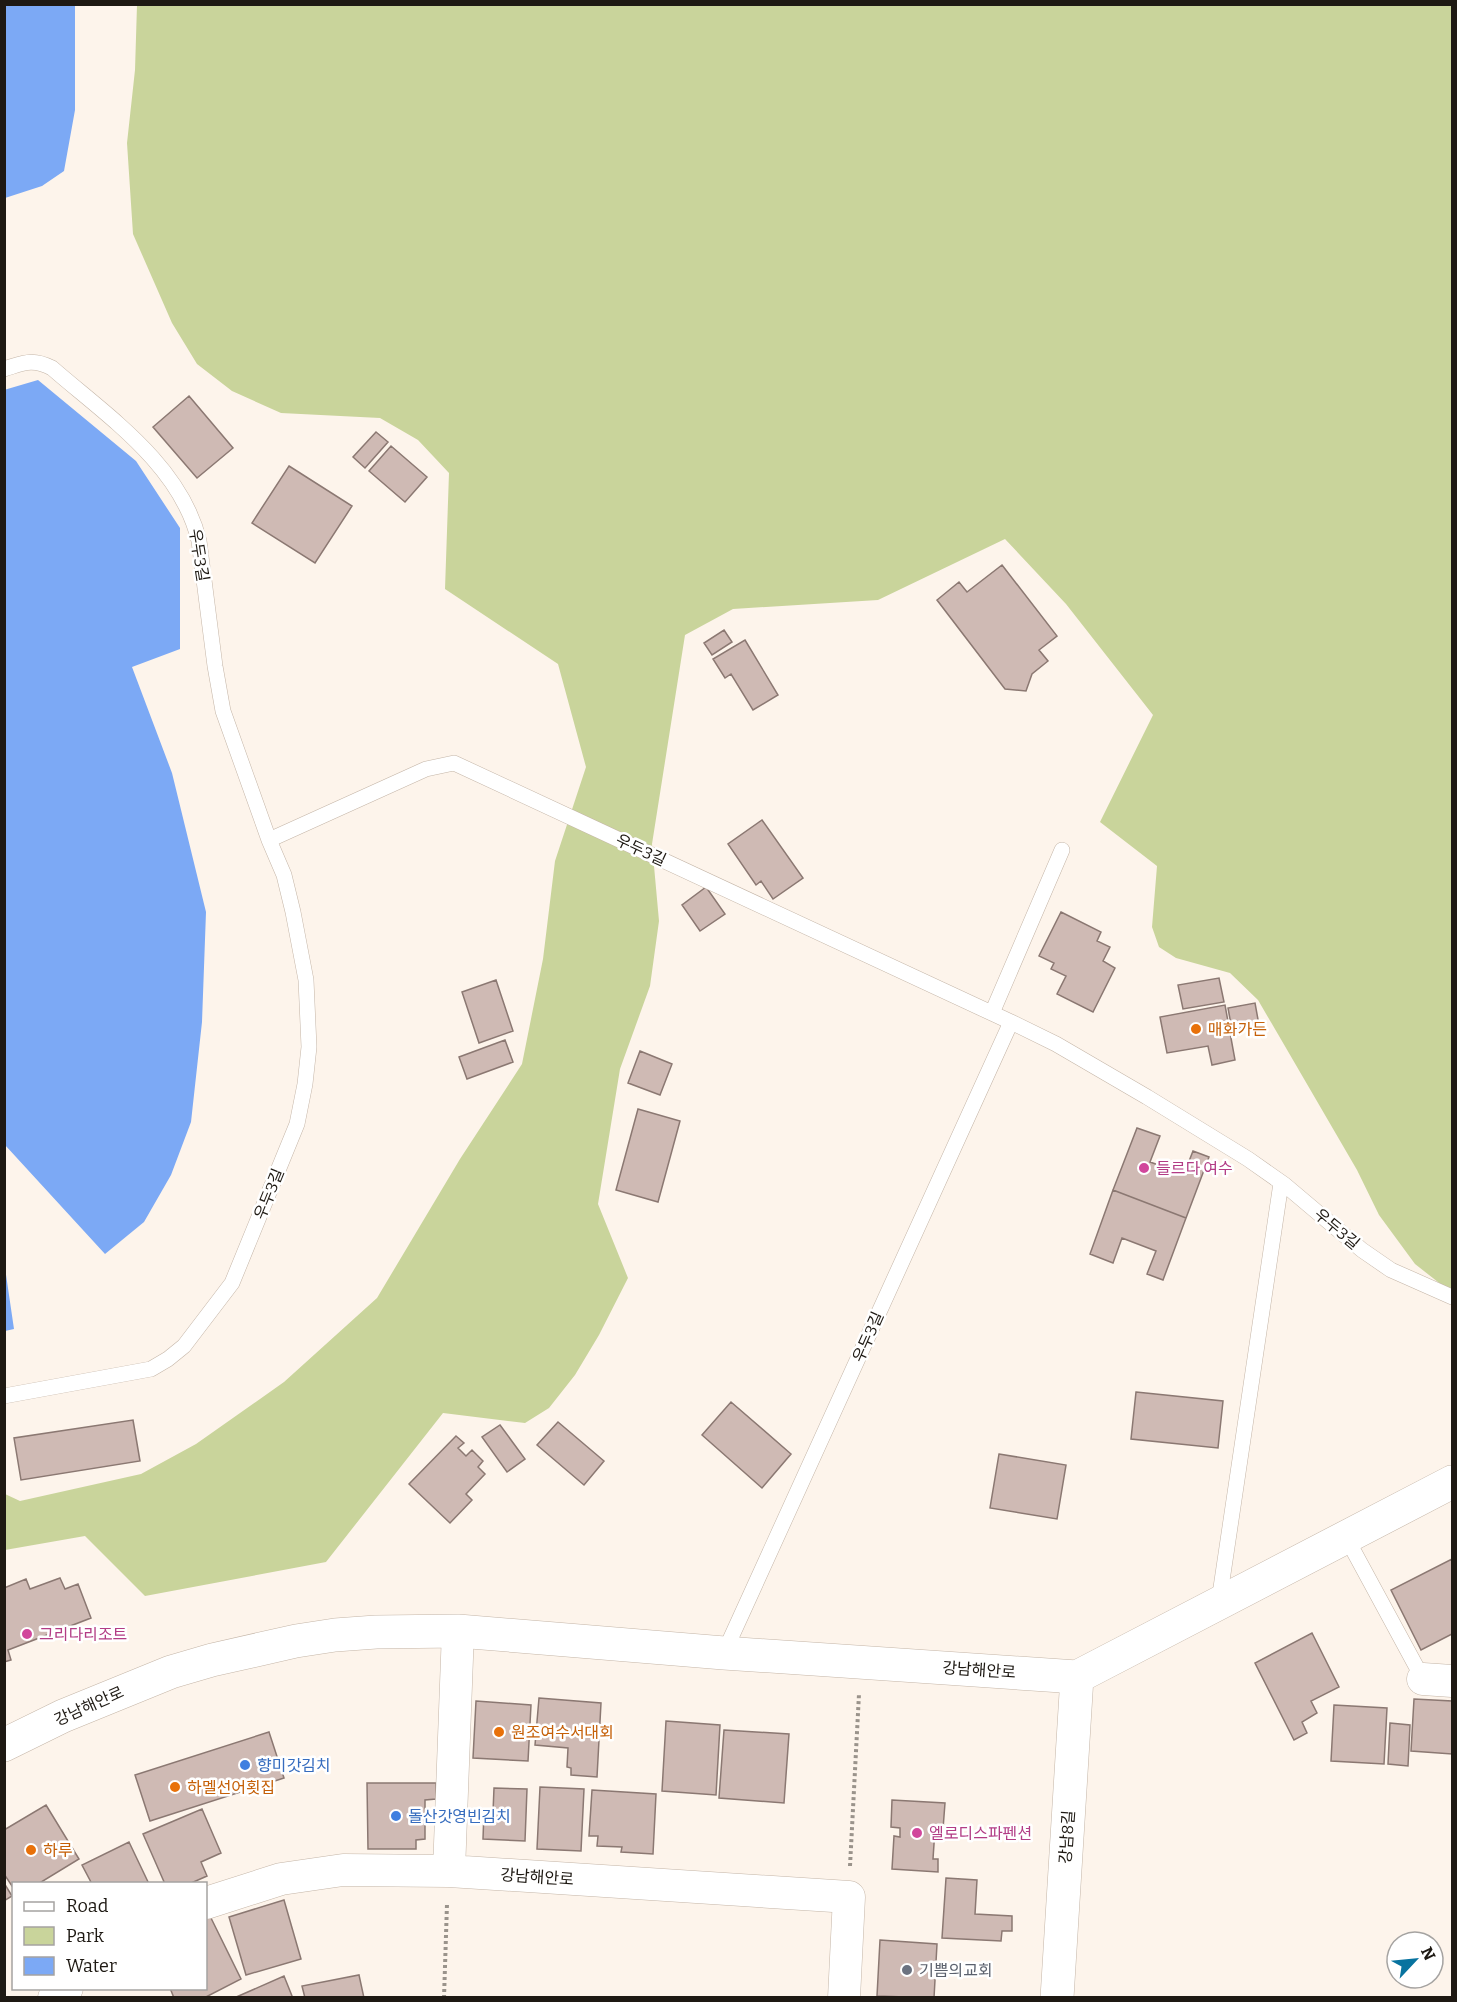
<svg xmlns="http://www.w3.org/2000/svg" width="1457" height="2002" viewBox="0 0 1457 2002" font-family="Bitter,'Noto Sans KR',serif">
<rect width="100%" height="100%" fill="#fdf4eb"/>
<path fill="#c9d49b" d="M137,5H1452V1293L1415,1264L1379,1215L1357,1170L1258,1000L1230,973L1176,958L1159,947L1152,927L1157,866L1100,822L1153,715L1066,604L1005,539L878,600L733,609L685,635L652,844L659,921L650,986L620,1069L598,1204L628,1278L599,1335L575,1375L549,1408L525,1423L443,1413L326,1562L145,1596L85,1536L5,1550V1494L20,1501L141,1474L196,1444L284,1382L377,1298L460,1159L522,1064L543,959L555,861L586,767L558,664L445,589L449,473L418,440L380,418L281,413L232,391L197,364L172,323L133,234L127,143L135,70Z"/>
<path fill="#7ca9f5" d="M4,5H75V110L64,171L42,186L5,198Z
M38,380L136,461L180,528V649L132,667L172,773L206,912L202,1022L191,1122L171,1175L144,1222L105,1254L5,1145L4,390Z
M4,1261L14,1329L5,1331H4Z"/>
<path fill="#cfbab4" stroke="#8b7872" stroke-width="1.5" d="M189,396L233,448L197,478L153,427Z
M376,432L388,442L365,468L353,457Z
M391,446L427,477L405,502L369,471Z
M289,466L352,506L315,563L252,523Z
M1002,565L1057,636L1039,650L1048,661L1032,674L1026,691L1005,689L937,600L959,582L967,592Z
M724,630L732,642L712,655L704,643Z
M745,640L778,695L753,710L731,674L725,678L713,659Z
M762,820L803,878L773,899L761,881L756,885L728,844Z
M706,887L725,914L700,931L682,905Z
M1061,912L1101,932L1097,941L1110,947L1103,961L1115,968L1093,1012L1057,994L1066,976L1051,969L1054,963L1039,956Z
M1219,978L1224,1002L1183,1009L1178,985Z
M496,980L513,1031L479,1043L462,992Z
M1255,1003L1259,1025L1232,1030L1228,1008Z
M1225,1005L1235,1060L1212,1065L1208,1046L1167,1053L1160,1017Z
M505,1040L513,1062L467,1079L459,1057Z
M640,1051L672,1064L660,1095L628,1083Z
M638,1109L680,1121L658,1202L616,1190Z
M1137,1128L1160,1136L1150,1162L1184,1174L1193,1151L1209,1157L1186,1218L1113,1190Z
M1113,1190L1186,1218L1163,1280L1147,1274L1156,1251L1122,1238L1113,1263L1090,1254Z
M1136,1392L1223,1401L1218,1448L1131,1439Z
M731,1402L791,1454L762,1488L702,1435Z
M133,1420L140,1461L21,1480L14,1438Z
M558,1422L604,1461L584,1485L537,1445Z
M500,1425L525,1459L507,1472L482,1437Z
M456,1436L464,1443L458,1448L466,1456L472,1450L483,1461L478,1467L485,1474L466,1494L472,1500L450,1523L409,1484Z
M999,1454L1066,1465L1057,1519L990,1508Z
M1452,1559V1634L1421,1650L1391,1590Z
M60,1578L65,1589L78,1584L91,1618L8,1650L11,1660L4,1662V1588L26,1579L30,1589Z
M1312,1633L1339,1687L1311,1701L1317,1713L1302,1722L1307,1733L1294,1740L1255,1663Z
M539,1698L601,1703L597,1777L571,1775V1768L567,1767L568,1748L535,1745Z
M1414,1699L1452,1701V1754L1411,1751Z
M476,1701L531,1705L528,1761L473,1758Z
M1334,1705L1387,1708L1384,1764L1331,1761Z
M666,1721L720,1725L716,1795L662,1791Z
M1390,1723L1410,1725L1408,1766L1388,1764Z
M724,1730L789,1734L784,1803L719,1798Z
M269,1732L284,1778L150,1821L135,1775Z
M367,1783H436V1799L425,1800V1839L416,1840V1849H368Z
M540,1787L584,1789L581,1851L537,1849Z
M494,1788L527,1789L525,1841L483,1839L484,1811L493,1812Z
M592,1790L656,1794L653,1854L621,1852L622,1847L597,1846L598,1836H589Z
M892,1800L945,1803L943,1829H935L933,1859H938V1872L892,1869L894,1836L900,1837V1828L891,1827Z
M46,1805L79,1859L38,1884H14V1889L4,1874V1830Z
M202,1809L221,1853L201,1862L207,1876L189,1884H165L143,1834Z
M129,1842L149,1884H92L82,1865Z
M946,1878L977,1880L975,1914L1012,1916V1931H1002L1001,1941L942,1938Z
M4,1883L12,1896L4,1901Z
M284,1900L301,1959L246,1975L229,1917Z
M210,1916L241,1979L204,1998H174L170,1988H206V1918Z
M880,1940L937,1944L934,1998L877,1996Z
M359,1975L364,1998H305L302,1986Z
M284,1976L292,1996L289,1998H234Z"/>
<g fill="none" stroke-linecap="round" stroke-linejoin="round">
<g stroke="#c4b5a7" stroke-width="16">
<path id="lane" d="M4,369C24,363 32,358 52,368C107,416 181,465 199,541L215,666L223,711L269,840L284,875L293,912L306,980L309,1047L305,1084L297,1124L232,1283L184,1346L168,1359L151,1369L4,1396
M269,840L426,769L454,763L1011,1022L724,1653
M992,1013L1062,850
M1011,1022L1056,1044L1147,1097L1248,1159L1285,1185L1362,1250L1391,1270L1452,1297
M1346,1537L1423,1679
M1219,1601L1281,1183"/>
</g>
<g stroke="#c4b5a7" stroke-width="33">
<path id="street" d="M1423,1679L1452,1681
M449,1871L458,1631
M206,1903L281,1879L343,1870L449,1871L849,1897L844,1998
M54,1998L67,1988"/>
</g>
<g stroke="#c4b5a7" stroke-width="34">
<path id="secondary" d="M4,1745L63,1716L171,1672L212,1660L296,1641L335,1635L376,1632L458,1631L724,1653L1077,1677L1452,1482
M1057,1998L1077,1677"/>
</g>
<path stroke="#9a938b" stroke-width="4" stroke-dasharray="3 3" stroke-linecap="butt" d="M850,1866L859,1694
M444,1998L447,1904"/>
<use href="#lane" stroke="#fff" stroke-width="15"/>
<use href="#street" stroke="#fff" stroke-width="32"/>
<use href="#secondary" stroke="#fff" stroke-width="33"/>
</g>
<g fill="#e8710a" stroke="#fff" stroke-width="2">
<circle cx="1196" cy="1029" r="6"/>
<circle cx="499" cy="1732" r="6"/>
<circle cx="175" cy="1787" r="6"/>
<circle cx="31" cy="1850" r="6"/>
</g>
<g fill="#d1479c" stroke="#fff" stroke-width="2">
<circle cx="1144" cy="1168" r="6"/>
<circle cx="27" cy="1634" r="6"/>
<circle cx="917" cy="1833" r="6"/>
</g>
<g fill="#3f7fe0" stroke="#fff" stroke-width="2">
<circle cx="245" cy="1765" r="6"/>
<circle cx="396" cy="1816" r="6"/>
</g>
<circle fill="#6b7280" stroke="#fff" stroke-width="2" cx="907" cy="1970" r="6"/>
<g text-anchor="middle" dominant-baseline="central" stroke-width="5" stroke-linejoin="round" paint-order="stroke">
<g font-size="16" fill="#1e1913" stroke="#fff">
<text transform="translate(199 555) rotate(81)">우두3길</text>
<text transform="translate(641 850) rotate(25)">우두3길</text>
<text transform="translate(269 1194) rotate(-68)">우두3길</text>
<text transform="translate(1337 1229) rotate(40)">우두3길</text>
<text transform="translate(868 1337) rotate(-66)">우두3길</text>
<text transform="translate(979 1670) rotate(4)">강남해안로</text>
<text transform="translate(89 1706) rotate(-24)">강남해안로</text>
<text transform="translate(1067 1837) rotate(-86)">강남8길</text>
<text transform="translate(537 1877) rotate(4)">강남해안로</text>
</g>
<g font-size="16" fill="#c56008" stroke="#fff" text-anchor="start">
<text x="1208" y="1029">매화가든</text>
<text x="511" y="1732">원조여수서대회</text>
<text x="187" y="1787">하멜선어횟집</text>
<text x="43" y="1850">하루</text>
</g>
<g font-size="16" fill="#b23c85" stroke="#fff" text-anchor="start">
<text x="1156" y="1168">들르다 여수</text>
<text x="39" y="1634">그리다리조트</text>
<text x="929" y="1833">엘로디스파펜션</text>
</g>
<g font-size="16" fill="#366cbe" stroke="#fff" text-anchor="start">
<text x="257" y="1765">향미갓김치</text>
<text x="408" y="1816">돌산갓영빈김치</text>
</g>
<g font-size="16" fill="#5b616d" stroke="#fff" text-anchor="start">
<text x="919" y="1970">기쁨의교회</text>
</g>
</g>
<rect width="1457" height="2002" fill="none" stroke="#1e1913" stroke-width="12"/>
<rect x="12" y="1882" width="195" height="108" fill="#ffffff" stroke="#a5a3a1" stroke-width="1.5"/>
<rect x="24" y="1902" width="30" height="9" fill="#ffffff" stroke="#a5a3a1" stroke-width="1.5"/>
<text x="66" y="1912" font-size="18" fill="#1e1913">Road</text>
<rect x="24" y="1927" width="30" height="18" fill="#c9d49b" stroke="#a5a3a1" stroke-width="1.5"/>
<text x="66" y="1942" font-size="18" fill="#1e1913">Park</text>
<rect x="24" y="1957" width="30" height="18" fill="#7ca9f5" stroke="#a5a3a1" stroke-width="1.5"/>
<text x="66" y="1972" font-size="18" fill="#1e1913">Water</text>
<g transform="translate(1415 1960) rotate(64)"><circle r="28" fill="#ffffff" stroke="#a5a3a1" stroke-width="1.5"/>
<path d="M0-4.5L10 22L0 15L-10 22Z" fill="#08739f"/>
<text y="-9" font-size="16" font-weight="bold" text-anchor="middle" fill="#1e1913">N</text>
</g>
</svg>
